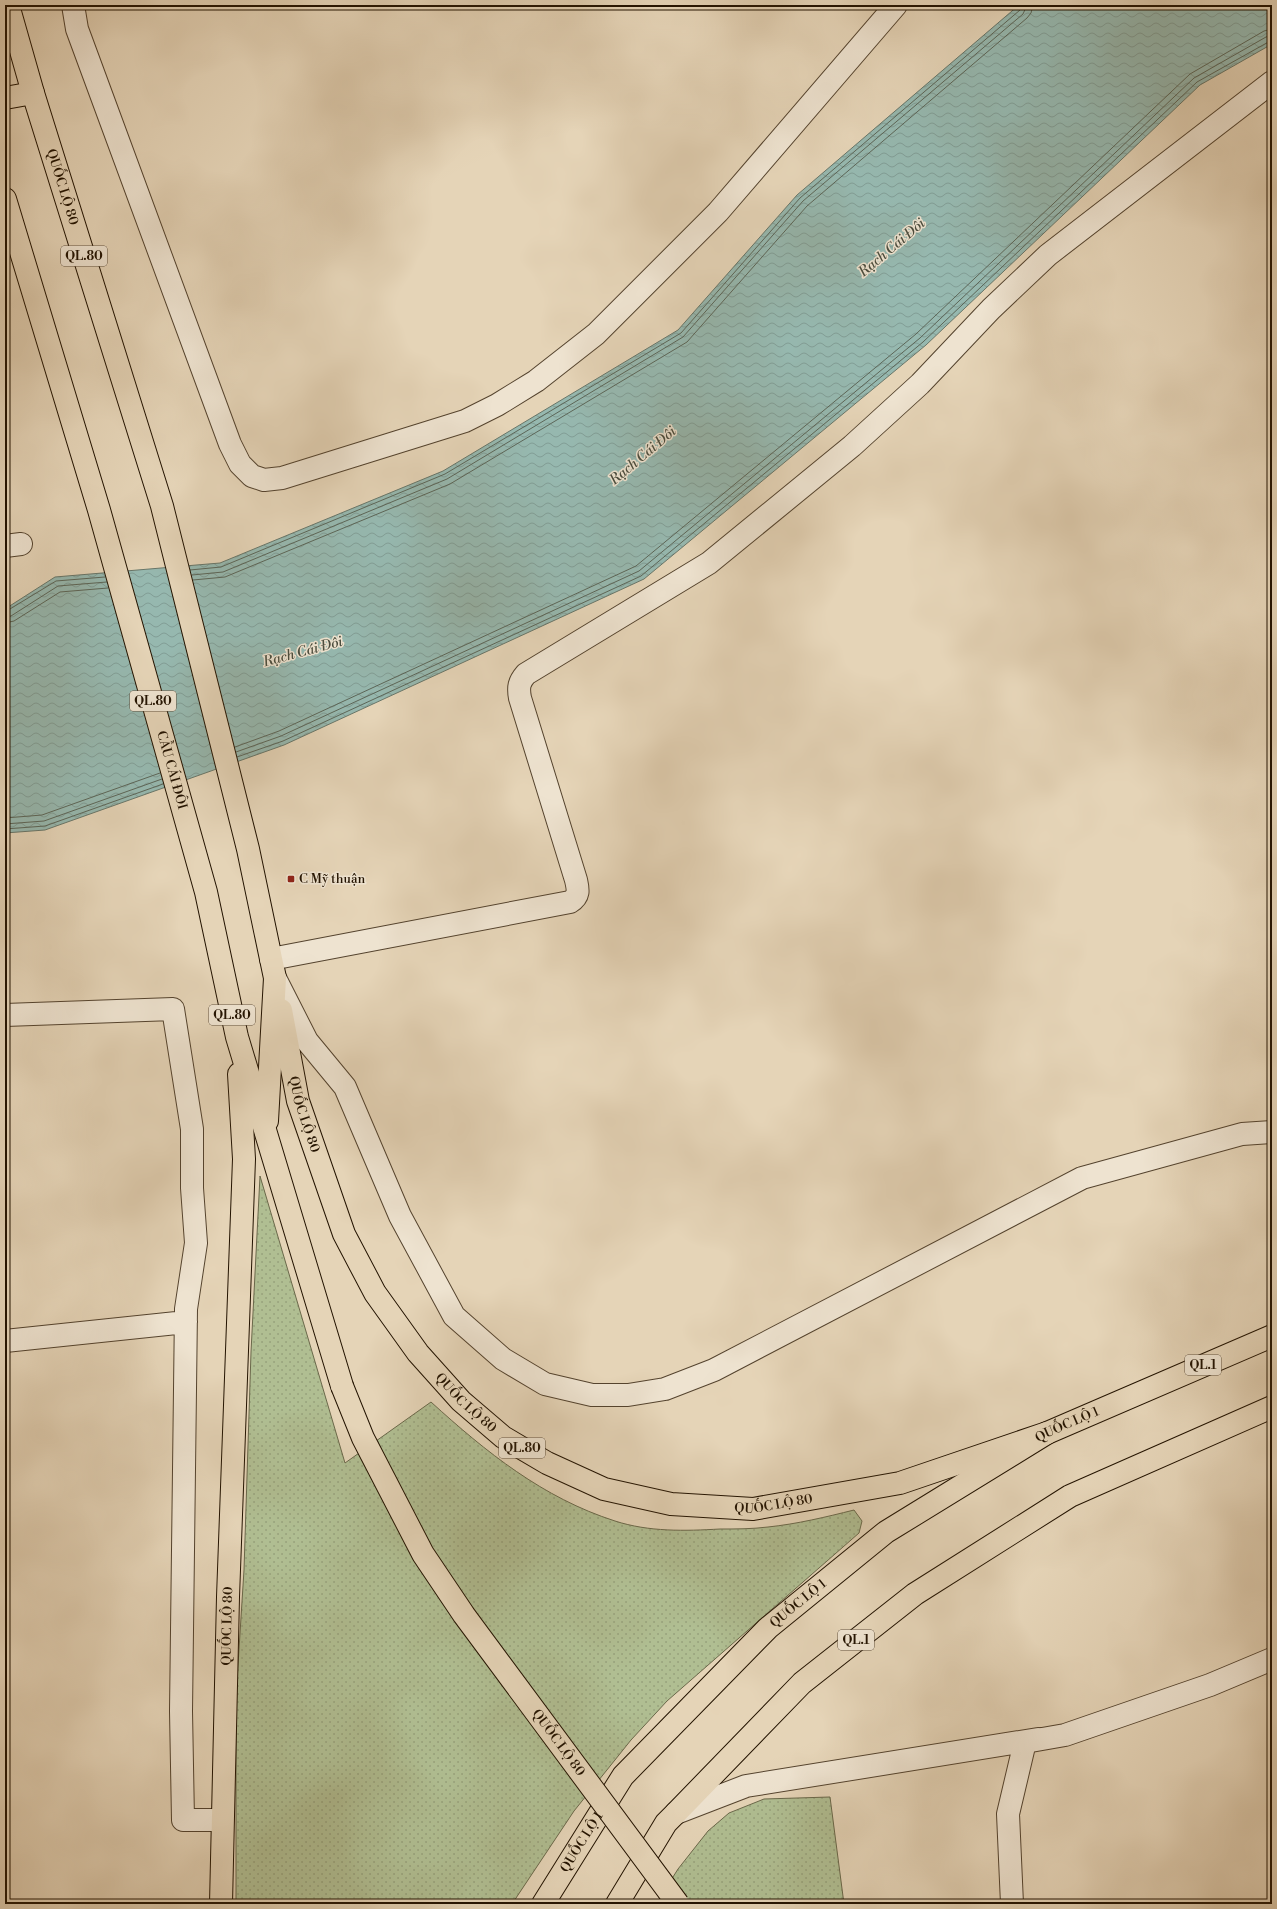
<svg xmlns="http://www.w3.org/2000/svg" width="1277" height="1909" viewBox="0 0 1277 1909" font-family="'Libre Bodoni',serif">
<defs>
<pattern id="grass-dots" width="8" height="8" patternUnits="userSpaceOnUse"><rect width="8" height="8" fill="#b0be92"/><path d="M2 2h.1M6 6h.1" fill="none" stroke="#97a27c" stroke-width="1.8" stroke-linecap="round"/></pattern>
<pattern id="water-waves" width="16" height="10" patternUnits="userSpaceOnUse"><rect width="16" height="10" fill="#96b8af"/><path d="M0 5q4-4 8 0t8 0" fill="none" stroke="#819d95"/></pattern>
</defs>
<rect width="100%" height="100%" fill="#e5d4b7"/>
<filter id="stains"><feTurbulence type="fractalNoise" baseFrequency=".005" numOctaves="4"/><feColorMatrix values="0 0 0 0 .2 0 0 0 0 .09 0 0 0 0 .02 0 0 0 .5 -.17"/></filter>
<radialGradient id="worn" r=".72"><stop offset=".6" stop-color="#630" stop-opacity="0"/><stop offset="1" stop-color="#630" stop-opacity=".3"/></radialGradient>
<path fill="url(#grass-dots)" stroke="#6a684a" d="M260,1176L345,1463L431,1402C486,1452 543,1498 615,1521C649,1532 685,1531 720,1529C736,1529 752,1529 768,1527C797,1524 826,1517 854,1510L862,1521L859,1533L667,1701L631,1740L574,1811L512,1904H236V1697L244,1570L251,1352Z
M830,1797L844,1904H656L678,1869L708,1831L729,1813L764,1799Z"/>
<path fill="url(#water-waves)" stroke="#687669" d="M1019,5H1272V44L1200,85L926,345L644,579L284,745L45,830L5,833V609L55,577L220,563L443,471L678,330L797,195Z"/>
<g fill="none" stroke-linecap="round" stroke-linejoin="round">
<path stroke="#5c6658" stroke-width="1" d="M190,570L221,567L445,474L681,333L800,198L1020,10L1022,5
M192,575L223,572L447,479L683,337L803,201L1023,14L1027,5
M193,580L225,577L450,484L687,342L807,206L1027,18L1031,13L1033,5
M5,612L56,581L105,577
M5,617L11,616L58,586L107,582
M5,623L14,621L60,592L108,588
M235,747L279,731L636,566L916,334L1190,74L1264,31L1272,29
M236,752L281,736L639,571L920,338L1194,78L1266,37L1272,35
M237,757L283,741L641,576L923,342L1197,82L1272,40
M5,818L42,815L160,773
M5,824L44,821L162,779
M5,829L45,826L163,784"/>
<g stroke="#54432e" stroke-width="24">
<path id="street" d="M73,5L77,29L230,444L240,464L252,476L264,480L282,478L465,421L497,405L536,381L596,334L718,212L896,5
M5,546L21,544
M271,959L570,902C580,896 578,889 576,880L520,698C518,687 519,682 526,674L709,563L852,446L920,384L991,309L1048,255L1272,82
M275,978L307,1041L345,1087L400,1216L454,1316L503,1359L545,1384L592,1395H628L665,1389L714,1370L1082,1178L1242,1134L1272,1132
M5,1015L173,1009L192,1129V1188L196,1243L186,1309L181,1711L183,1820H222
M5,1341L186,1322
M676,1813L746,1786L1038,1739
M1012,1904L1008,1814L1025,1742L1065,1735L1210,1685L1272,1659"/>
</g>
<g stroke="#231301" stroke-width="24">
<g id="highway">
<path id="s1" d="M8,5L33,93L162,506L248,849L275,978L267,1121"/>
<path d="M5,98L33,93"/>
<path id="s2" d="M5,199L99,510L206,892L237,1037L342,1386"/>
<path id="s3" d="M281,1010L298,1101L344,1234L375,1293L418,1353L461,1401L503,1437L547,1463L604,1489L671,1504L753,1509L900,1483L1047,1433"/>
<path id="s4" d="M221,1904L228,1597L244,1159L239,1074"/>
<path id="s5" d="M543,1904L623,1776L768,1628L886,1532L1047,1433L1272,1336"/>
<path d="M617,1904L666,1823L676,1813L802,1683L915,1594L1070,1496L1272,1407"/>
</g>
</g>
<use href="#street" stroke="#eee3d0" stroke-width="22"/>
<use href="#highway" stroke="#e5d4b7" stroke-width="22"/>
<g stroke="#231301" stroke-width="24" stroke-linecap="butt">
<g id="highway-bridge">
<path id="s6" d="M342,1386L363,1438L423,1554L464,1615L678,1904"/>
</g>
</g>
<use href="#highway-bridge" stroke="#e5d4b7" stroke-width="22"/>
</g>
<rect fill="#8f2418" stroke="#eee3d0" stroke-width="1.5" x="287" y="875" width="8" height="8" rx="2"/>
<g text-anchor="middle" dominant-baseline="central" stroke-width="3" stroke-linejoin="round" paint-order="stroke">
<g fill="#eee3d0" stroke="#60513f" stroke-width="1">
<rect x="61" y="246" width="46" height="20" rx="3"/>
<rect x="130" y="691" width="46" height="20" rx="3"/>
<rect x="209" y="1005" width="46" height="20" rx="3"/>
<rect x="1185" y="1355" width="36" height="20" rx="3"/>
<rect x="499" y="1438" width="46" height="20" rx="3"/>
<rect x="838" y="1630" width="36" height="20" rx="3"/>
</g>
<g font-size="12" font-weight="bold" fill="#231301">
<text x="84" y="256">QL.80</text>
<text x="153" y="701">QL.80</text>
<text x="232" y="1015">QL.80</text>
<text x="1203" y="1365">QL.1</text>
<text x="522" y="1448">QL.80</text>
<text x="856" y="1640">QL.1</text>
</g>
<g font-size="13" fill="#231301" stroke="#eee3d0">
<text stroke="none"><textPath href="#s1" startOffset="190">QUỐC LỘ 80</textPath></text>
<text stroke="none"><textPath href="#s2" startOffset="595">CẦU CÁI ĐÔI</textPath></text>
<text stroke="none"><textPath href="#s3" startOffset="107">QUỐC LỘ 80</textPath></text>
<text stroke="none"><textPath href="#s3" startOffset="443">QUỐC LỘ 80</textPath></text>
<text stroke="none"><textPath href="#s5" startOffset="721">QUỐC LỘ 1</textPath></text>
<text stroke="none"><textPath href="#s3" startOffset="779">QUỐC LỘ 80</textPath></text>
<text stroke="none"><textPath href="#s5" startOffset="397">QUỐC LỘ 1</textPath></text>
<text stroke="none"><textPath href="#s4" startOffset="278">QUỐC LỘ 80</textPath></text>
<text stroke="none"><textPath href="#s6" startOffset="419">QUỐC LỘ 80</textPath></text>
<text stroke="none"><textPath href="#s5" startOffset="73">QUỐC LỘ 1</textPath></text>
</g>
<g font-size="13" fill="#231301" stroke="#eee3d0" text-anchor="start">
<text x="299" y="879">C Mỹ thuận</text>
</g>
<g font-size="14" font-style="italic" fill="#4b4d3e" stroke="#eee3d0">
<text transform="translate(892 248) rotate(-40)">Rạch Cái Đôi</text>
<text transform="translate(643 456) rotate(-40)">Rạch Cái Đôi</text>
<text transform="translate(303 652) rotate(-15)">Rạch Cái Đôi</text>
</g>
</g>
<rect width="1277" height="1909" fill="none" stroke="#e5d4b7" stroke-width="20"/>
<rect x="6" y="6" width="1265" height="1897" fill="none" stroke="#231301" stroke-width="2"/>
<rect x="10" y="10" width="1257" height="1889" fill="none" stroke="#231301"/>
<rect width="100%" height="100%" filter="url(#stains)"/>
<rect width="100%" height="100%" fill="url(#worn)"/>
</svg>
